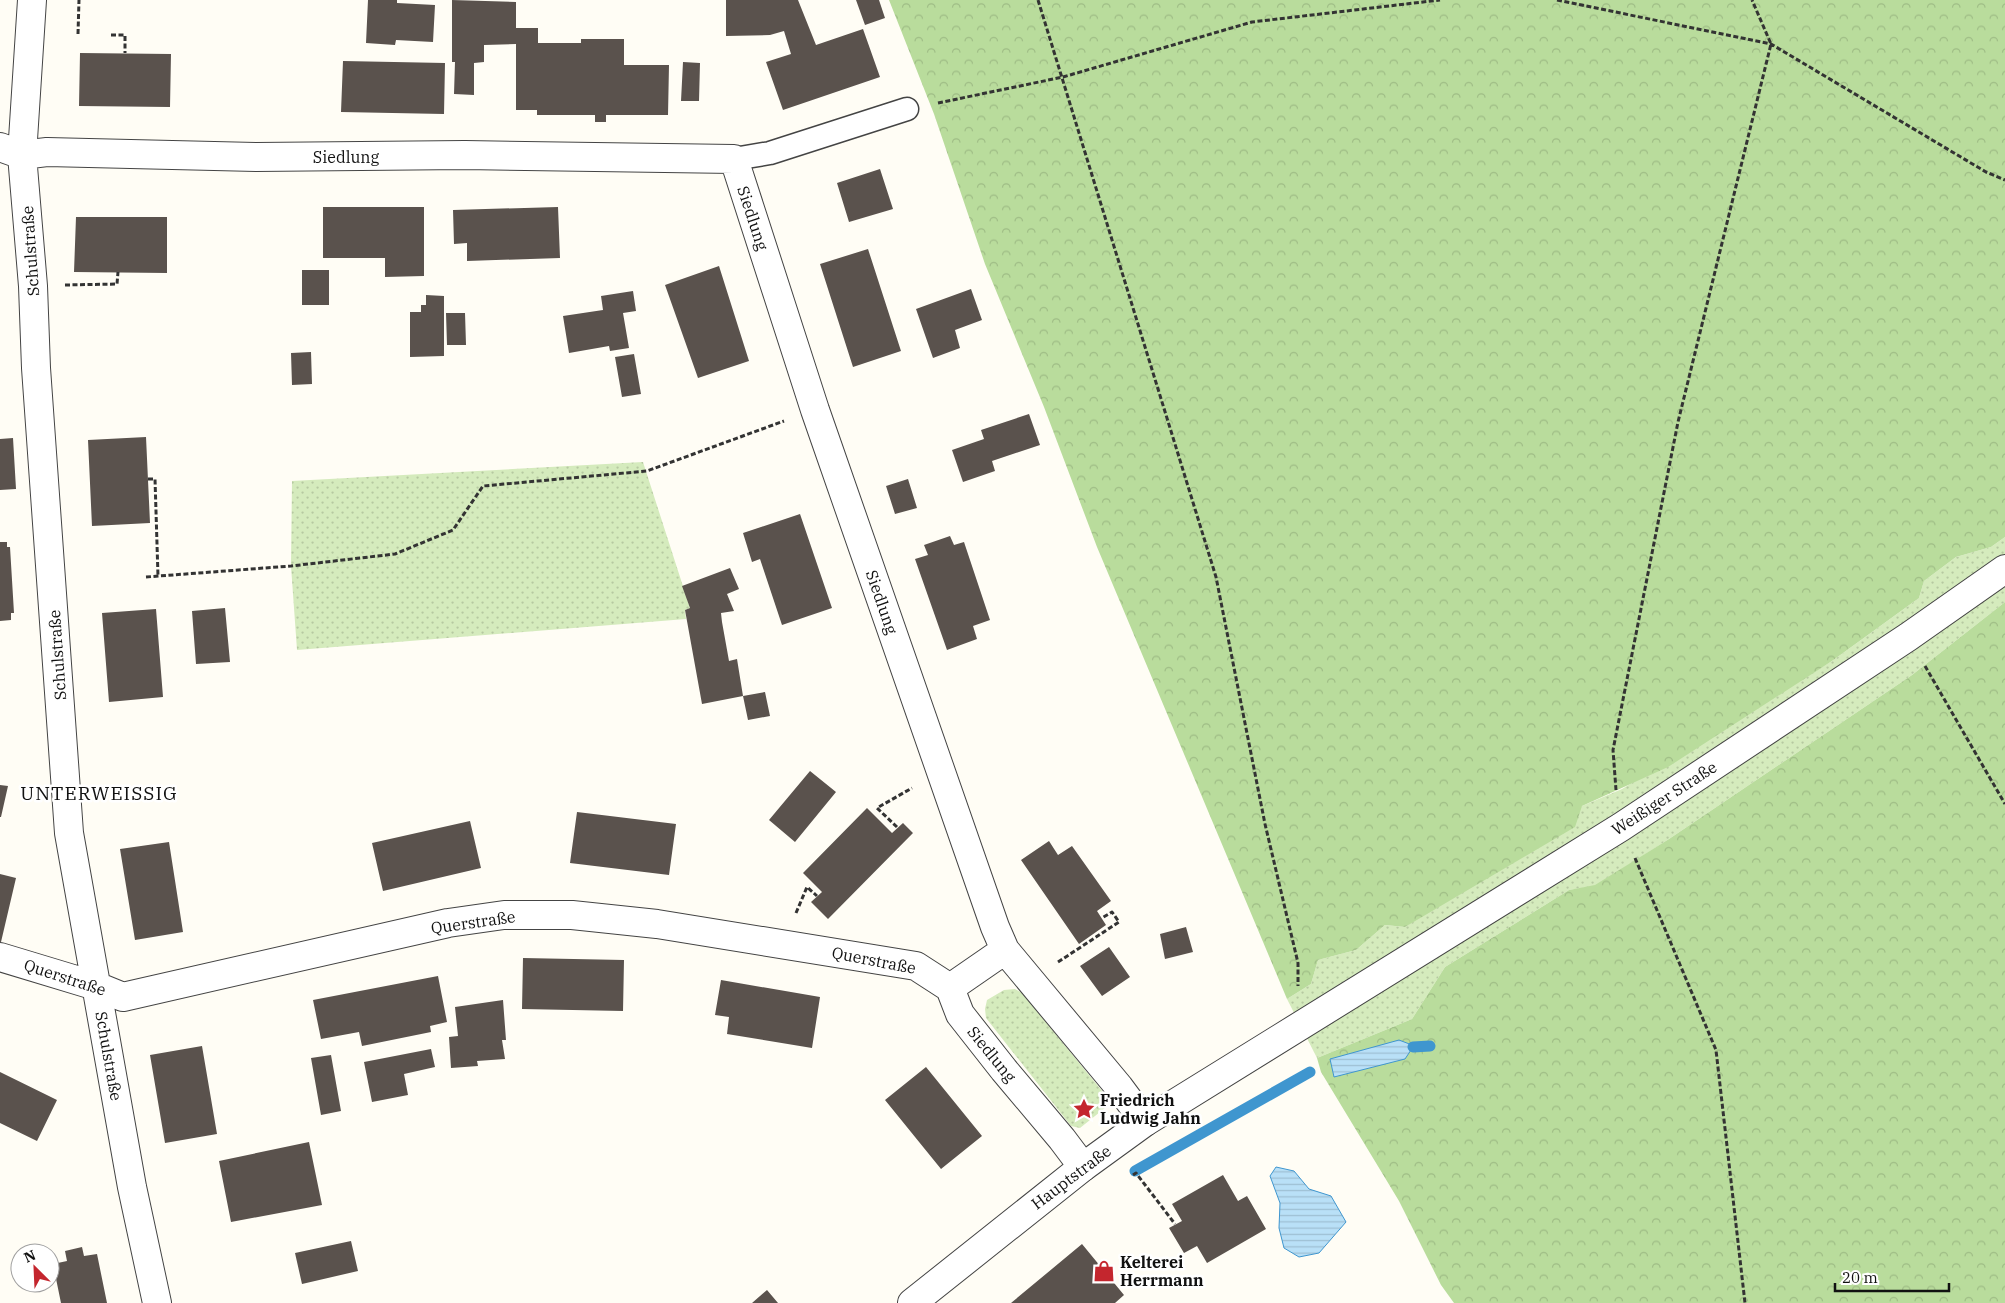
<svg xmlns="http://www.w3.org/2000/svg" width="2005" height="1303" viewBox="0 0 2005 1303" font-family="'IBM Plex Serif',serif">
<defs>
<pattern id="green-dots" width="8" height="8" patternUnits="userSpaceOnUse" patternTransform="scale(1.25)"><rect width="8" height="8" fill="#d5ebbd"/><path d="M2 2h.1M6 6h.1" fill="none" stroke="#b6c8a1" stroke-width="1.8" stroke-linecap="round"/></pattern>
<pattern id="forest-crowns" width="20" height="18" patternUnits="userSpaceOnUse" patternTransform="scale(1.25)"><rect width="20" height="18" fill="#b9dc9c"/><path d="M2 6a3 3 0 1 1 6 0M12 15a3 3 0 1 1 6 0" fill="none" stroke="#9ebc85"/></pattern>
<pattern id="water-rules" width="6" height="5" patternUnits="userSpaceOnUse" patternTransform="scale(1.25)"><rect width="6" height="5" fill="#b9e0f7"/><path d="M0 2.5h6" fill="none" stroke="#9ebfd3"/></pattern>
</defs>
<rect width="100%" height="100%" fill="#fffdf5"/>
<path fill="url(#green-dots)" d="M643,462L690,608L685,610L686,619L297,650L291,566L292,481Z
M2005,537V602L1912,675L1669,839L1595,886L1569,890L1445,967L1412,1019L1317,1058L1287,999L1311,984L1318,960L1356,950L1385,925L1405,927L1582,806L1622,789L1832,661L1919,598L1924,581L1956,557L1991,547Z
M1015,989L1022,993L1107,1097L1105,1108L1080,1128L1071,1126L986,1018L985,1009L987,1000L1004,990Z"/>
<path fill="url(#forest-crowns)" d="M889,0H2005V537L1991,547L1956,557L1924,581L1919,598L1832,661L1668,767L1582,806L1575,827L1405,927L1385,925L1356,950L1318,960L1311,984L1287,999L1097,547L1044,407L985,264L934,114Z
M2005,602V1303H1454L1441,1285L1399,1201L1321,1072L1317,1058L1412,1019L1445,967L1569,890L1595,885L1669,839L1912,675Z"/>
<path fill="url(#water-rules)" stroke="#3f96cf" d="M1399,1040L1412,1045L1413,1047L1405,1059L1334,1077L1330,1059Z
M1276,1167L1294,1171L1309,1189L1331,1196L1346,1222L1319,1253L1299,1257L1284,1248L1279,1228L1280,1203L1270,1176Z"/>
<g fill="none" stroke-linecap="round" stroke-linejoin="round">
<path stroke="#3f96cf" stroke-width="11" d="M1413,1047L1430,1046
M1135,1171L1310,1072"/>
</g>
<path fill="#5a524d" d="M368,0H397V3L435,5L433,42L396,40L395,45L366,43Z
M452,0L516,2V28H538V43H581V39H624V65H669L668,115H606V122H595V115H537V110H516V44L484,45V62L474,63V95L454,94L455,62H452Z
M726,0H798L816,45L863,29L880,77L783,110L766,62L791,54L784,31L770,35L726,36Z
M856,0H879L885,18L865,25Z
M80,53L171,54L170,107L79,106Z
M343,61L445,63L444,114L341,112Z
M683,62L700,63L699,101H681Z
M880,169L893,209L849,222L837,183Z
M323,207H424V276L385,277V258H323Z
M558,207L560,258L467,261V243L454,244L453,210Z
M76,217H167V273L74,272Z
M868,249L901,351L853,367L820,264Z
M719,266L749,361L698,378L665,285Z
M302,270H329V305H302Z
M971,289L982,320L955,330L960,348L933,358L916,309Z
M633,291L636,311L623,313L629,348L610,351L609,346L569,353L563,316L603,310L601,296Z
M426,295L444,296V356L410,357V312H421V305H426Z
M446,313H465L466,345H447Z
M311,352L312,384L292,385L291,353Z
M634,354L641,394L622,397L615,357Z
M1029,414L1040,445L992,461L995,471L963,482L952,450L984,439L981,430Z
M146,437L150,523L92,526L88,440Z
M13,438L16,489L0,490V439Z
M908,479L917,508L895,514L886,486Z
M800,514L832,608L782,625L760,559L752,562L743,533Z
M950,536L954,545L964,542L990,620L973,626L977,639L947,650L915,559L928,555L924,545Z
M0,542H7V547H10L14,613H11V620L0,621Z
M730,568L739,589L727,594L734,611L721,613L722,622L729,661L737,659L743,696L702,704L685,610L690,608L682,586Z
M225,608L230,662L196,664L192,611Z
M156,609L163,697L109,702L102,613Z
M765,692L770,716L748,720L743,696Z
M810,771L836,792L795,842L769,820Z
M0,785L8,786L1,817H0Z
M867,808L892,833L903,823L913,833L828,919L811,902L822,892L803,873Z
M577,812L676,824L669,875L570,863Z
M470,821L481,868L383,891L372,843Z
M1049,841L1058,855L1072,846L1111,901L1097,911L1106,925L1079,944L1021,860Z
M169,842L183,932L135,940L120,849Z
M0,874L16,878L1,942H0Z
M1186,927L1193,952L1165,959L1160,934Z
M1109,947L1130,977L1102,996L1080,966Z
M523,958L624,960L623,1011L522,1009Z
M438,976L447,1022L430,1026L431,1032L362,1046L359,1032L321,1039L313,1000Z
M721,980L820,997L812,1048L727,1034L729,1017L715,1015Z
M503,1000L506,1040H502L505,1059L477,1061L478,1066L451,1068L449,1037L458,1036L455,1007Z
M202,1046L217,1134L165,1143L150,1055Z
M431,1049L435,1067L404,1074L408,1095L372,1102L364,1062Z
M331,1055L341,1111L321,1115L311,1058Z
M926,1067L982,1136L941,1169L885,1100Z
M0,1072L57,1100L37,1141L0,1123Z
M309,1142L322,1205L231,1222L219,1161Z
M1223,1175L1238,1201L1247,1196L1266,1229L1207,1263L1197,1246L1184,1253L1169,1228L1182,1221L1172,1204Z
M351,1241L358,1271L302,1284L295,1253Z
M1082,1244L1124,1295L1115,1303H1011Z
M82,1247L84,1256L97,1254L107,1303H61L53,1264L67,1261L65,1251Z
M767,1290L778,1303H752Z"/>
<g fill="none" stroke-linecap="round" stroke-linejoin="round">
<g stroke="#444" stroke-width="25">
<path id="service" d="M734,159L770,153L907,109"/>
</g>
<g stroke="#444" stroke-width="30">
<path id="minor" d="M32,0L22,155L33,286L36,368L69,833L132,1187L157,1303
M0,147L22,155L47,152L256,157L465,155L734,159L815,410L995,927L1005,950L1119,1087L1145,1122
M0,957L96,986L123,997L448,923L504,915H572L657,924L916,966L950,988
M950,988L960,1014L1004,1070L1062,1139L1083,1167
M950,988L1005,950"/>
</g>
<g stroke="#444" stroke-width="30">
<path id="tertiary" d="M912,1303L1083,1167L1145,1122L1621,827L1908,637L2005,569"/>
</g>
<path stroke="#333" stroke-width="3" stroke-dasharray="5 2.5" stroke-linecap="butt" d="M1038,0L1216,577L1265,824L1298,963V986
M1557,0L1771,44L1986,172L2005,180
M78,34L79,0
M111,35H125V53
M938,103L1063,77L1252,22L1440,0
M65,285L117,284L118,272
M148,479H155L158,576
M146,577L291,566L395,554L453,530L483,486L647,471L784,421
M1925,666L2005,804
M1616,790L1613,750L1678,422L1771,44L1752,0
M897,827L877,808L912,788
M1635,858L1716,1050L1745,1303
M796,913L807,887L817,896
M1058,962L1119,922L1112,912L1102,918
M1133,1175L1136,1173L1175,1224"/>
<use href="#service" stroke="#fff" stroke-width="22"/>
<use href="#minor" stroke="#fff" stroke-width="28"/>
<use href="#tertiary" stroke="#fff" stroke-width="28"/>
</g>
<defs>
<g id="sight-bare" transform="scale(1.725)"><path d="M0-6L1.8-2.2L6-1.7L2.9 1.2L3.7 5.4L0 3.3L-3.7 5.4L-2.9 1.2L-6-1.7L-1.8-2.2Z" fill="#c4262e" stroke="#fff" stroke-width="2.5" paint-order="stroke"/></g>
<g id="shop-bare" transform="scale(1.725)"><path d="M-5-2.5h2.3a2.7 3.5 0 0 1 5.4 0H5L5.5 6h-11ZM-1.5-2.5h3a1.5 2.3 0 0 0-3 0Z" fill="#c4262e" stroke="#fff" stroke-width="2.5" paint-order="stroke"/></g>
</defs>
<g fill-rule="evenodd">
<use href="#sight-bare" x="1084" y="1109"/>
<use href="#shop-bare" x="1104" y="1271"/>
</g>
<g text-anchor="middle" dominant-baseline="central" stroke-width="5" stroke-linejoin="round" paint-order="stroke">
<g font-size="16" fill="#111" stroke="#fff">
<text x="346" y="157">Siedlung</text>
<text transform="translate(753 218) rotate(72)">Siedlung</text>
<text transform="translate(30 251) rotate(-94)">Schulstraße</text>
<text transform="translate(882 602) rotate(71)">Siedlung</text>
<text transform="translate(57 655) rotate(-94)">Schulstraße</text>
<text transform="translate(1664 798) rotate(-33)">Weißiger Straße</text>
<text transform="translate(473 922) rotate(-8)">Querstraße</text>
<text transform="translate(874 960) rotate(11)">Querstraße</text>
<text transform="translate(65 977) rotate(18)">Querstraße</text>
<text transform="translate(992 1054) rotate(51)">Siedlung</text>
<text transform="translate(109 1056) rotate(80)">Schulstraße</text>
<text transform="translate(1071 1177) rotate(-37)">Hauptstraße</text>
</g>
<g font-size="16" font-weight="bold" fill="#111" stroke="#fff" text-anchor="start">
<text x="1100" y="1100">Friedrich<tspan x="1100" dy="18">Ludwig Jahn</tspan></text>
<text x="1120" y="1262">Kelterei<tspan x="1120" dy="18">Herrmann</tspan></text>
</g>
<g font-size="19" letter-spacing="1" fill="#111" stroke="#fff">
<text x="99" y="793">UNTERWEISSIG</text>
</g>
</g>
<g transform="translate(35 1268) rotate(336)"><circle r="24" fill="#ffffff" stroke="#a0a0a0"/>
<path d="M0-4L9 19L0 12L-9 19Z" fill="#c4262e"/>
<text y="-8" font-size="14" font-weight="bold" text-anchor="middle" fill="#111111">N</text>
</g>
<path d="M1835 1283v8h114v-8" fill="none" stroke="#111111" stroke-width="2.5"/>
<text x="1842" y="1283" font-size="15" fill="#111111" stroke="#ffffff" stroke-width="4" paint-order="stroke">20 m</text>
</svg>
